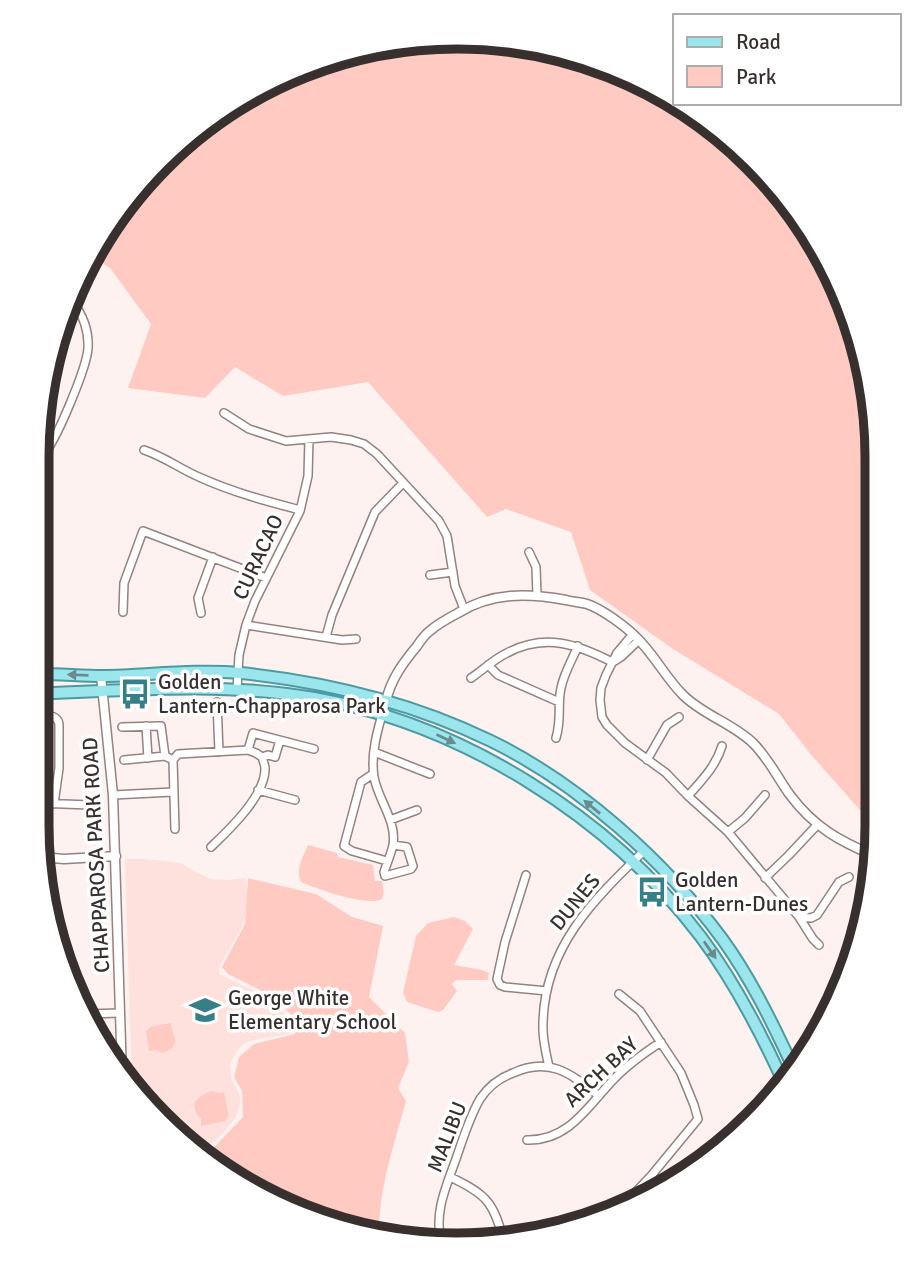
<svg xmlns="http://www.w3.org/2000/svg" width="914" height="1282" viewBox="0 0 914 1282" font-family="Signika,sans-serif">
<rect width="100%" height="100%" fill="#fef2f0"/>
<path fill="#fee1dc" d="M125,859H146L181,863L194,871L211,879L227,880L246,878L248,901L243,925L219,967V974L273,1000L293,1025L292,1030L288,1034L258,1039L246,1042L239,1048L230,1064L232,1081L237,1089L241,1100L236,1117L225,1131L201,1155L180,1141L132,1086Z"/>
<path fill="#ffcac1" d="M485,38L643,80L773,180L845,296L874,402L876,818L860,810L813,757L779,714L673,649L590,590L571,532L506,509L487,517L368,382L283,396L235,367L205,398L128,388L151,324L110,268L90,255L93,247L180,141L322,59Z
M308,845L337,853L338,857L373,865L375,881H382L384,893L382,899C366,907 318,889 301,882C295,868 303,858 308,845Z
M248,878L316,894L352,917L383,926L369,997L405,1033L409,1062L398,1088L406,1101C396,1139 376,1197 380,1235L271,1202L205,1157L243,1117L242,1091L234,1077L239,1057L254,1044L295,1034L299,1023L274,997L228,974L222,967L245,924Z
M454,917L465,921L473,929L454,965L482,970L489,973L488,980H456L452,984L457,991L443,1010L438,1012L407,1002L403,993L416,936L428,923Z
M171,1023C172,1038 184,1045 162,1053L156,1050L149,1051L146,1031L150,1027Z
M212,1091L219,1093L224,1092L229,1116L225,1121L201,1126V1119C188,1105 196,1096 212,1091Z"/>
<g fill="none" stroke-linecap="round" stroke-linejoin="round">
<g stroke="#94827f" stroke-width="10">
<path id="minor" d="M224,413L249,429L286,441L331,437L351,440L364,444L377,454L439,521L447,536L455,586L464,609
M144,450C165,457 180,469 199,477C232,492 266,501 300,510
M43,455C56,442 87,367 88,348C89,331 83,314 72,302
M529,552L536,567L537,595
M430,575L453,572
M41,595L45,530
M123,612L124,583L143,531L266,578
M201,613L198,598L213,557
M246,625L342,640L356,639
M633,634L617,653L606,675L601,688L600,700L602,717L607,725L625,743L666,773L688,796L728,832L799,917L813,939L819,945
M326,637L332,615L375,512L403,483
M613,662L621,657L639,640
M488,665L498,675L559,702
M471,678C483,670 494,659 507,653C545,633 577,644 612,662
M237,690L239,655L246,625L255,601L300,511L308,476L309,439
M386,701C379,725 370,752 374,777C378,800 397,821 393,845C391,854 387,863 384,872L385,876L411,869L413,866L407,847L393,845
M217,702L219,752
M39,716C48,716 57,714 59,724V768L54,804
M146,726L148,758
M122,727L161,726L165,756
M556,738C562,718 557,706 561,688C564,673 572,660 578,646
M248,750L253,733L314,749
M374,752L430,774
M262,757L268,755L275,757L280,740
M124,760L165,756L169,758
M173,760L178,754L248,750L256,753L262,757
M173,760L175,829
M647,760L667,725L679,717
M373,774L361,782L344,846L352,851L387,861
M258,790L295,800
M113,795L173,792
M688,796C702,780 716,766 722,746
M37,803L90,805
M390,820L417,810
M728,832L745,818L765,795
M211,847C229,830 266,795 265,768C265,766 263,760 262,757
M526,875L505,942L497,979L500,985L505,987L547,991
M765,878L789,855L818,824
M48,913L51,914
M799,917L811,918L817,915L839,882L849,877
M87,1014L120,1013
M549,1067C546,1053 542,1038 543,1024C544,948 593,900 644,851
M527,1140C569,1141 588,1106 613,1080C627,1065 644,1053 661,1042
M450,1177C487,1194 494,1203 504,1242
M557,1228L615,1207L630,1198L651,1176L698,1119L694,1105L681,1073L640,1011L619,994
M441,1242C434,1212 446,1187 456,1159C463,1139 469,1118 480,1099C488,1087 499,1078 513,1073C550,1056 571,1074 599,1096"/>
</g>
<g stroke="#94827f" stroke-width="11">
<path id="tertiary" d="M101,676L113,795L122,1075
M386,701C391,679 403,663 417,646C421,640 425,634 431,630C439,623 449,618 458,613C492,592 528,593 566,600C573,602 580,602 587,604C602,609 625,626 636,637C654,654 665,677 683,695C703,715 732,723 753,743C769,759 777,777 790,795C814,827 839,841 875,856
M41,857L64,859L116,856"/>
</g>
<g stroke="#4c9ba3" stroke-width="14">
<path id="primary" d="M39,674C61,674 82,676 103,676C149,675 196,669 241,673C327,682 413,703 491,741C579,784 665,861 723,940C751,979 772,1022 792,1065
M39,692L55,693C141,689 229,683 314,698C462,724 610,817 701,937C734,981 759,1029 782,1079"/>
</g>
<use href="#minor" stroke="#fff" stroke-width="7"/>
<use href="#tertiary" stroke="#fff" stroke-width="8"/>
<use href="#primary" stroke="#9be5ed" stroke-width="10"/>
</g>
<defs><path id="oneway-solid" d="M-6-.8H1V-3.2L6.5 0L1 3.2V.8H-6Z" transform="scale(1.75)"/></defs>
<g fill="#698a8e">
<use href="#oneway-solid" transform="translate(78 675) rotate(-178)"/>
<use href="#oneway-solid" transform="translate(446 739) rotate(25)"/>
<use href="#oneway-solid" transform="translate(592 807) rotate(-141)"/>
<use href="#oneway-solid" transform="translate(710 950) rotate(55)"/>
</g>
<defs>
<g id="bus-bare" transform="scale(2.415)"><path d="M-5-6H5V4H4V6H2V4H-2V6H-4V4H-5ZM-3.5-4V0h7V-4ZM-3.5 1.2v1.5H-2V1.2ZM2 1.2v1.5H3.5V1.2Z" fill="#377f86" stroke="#fff" stroke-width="2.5" paint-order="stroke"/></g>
<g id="school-bare" transform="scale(2.415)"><path d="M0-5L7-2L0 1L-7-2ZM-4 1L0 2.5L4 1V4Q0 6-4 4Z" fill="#377f86" stroke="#fff" stroke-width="2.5" paint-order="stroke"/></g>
</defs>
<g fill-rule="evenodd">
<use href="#bus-bare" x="135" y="694"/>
<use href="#bus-bare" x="652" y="892"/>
<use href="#school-bare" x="205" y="1010"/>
</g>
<g text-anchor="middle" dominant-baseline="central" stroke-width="7" stroke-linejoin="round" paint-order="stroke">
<g font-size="21" fill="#37302f" stroke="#fff">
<text transform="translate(258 557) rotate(-65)">CURACAO</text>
<text transform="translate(96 855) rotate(-93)">CHAPPAROSA PARK ROAD</text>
<text transform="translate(575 902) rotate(-51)">DUNES</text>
<text transform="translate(601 1072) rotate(-43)">ARCH BAY</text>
<text transform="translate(447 1137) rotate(-69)">MALIBU</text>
</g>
<g font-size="21" fill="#37302f" stroke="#fff" text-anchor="start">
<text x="158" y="682">Golden<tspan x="158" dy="24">Lantern-Chapparosa Park</tspan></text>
<text x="675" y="880">Golden<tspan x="675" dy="24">Lantern-Dunes</tspan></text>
<text x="228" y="998">George White<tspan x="228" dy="24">Elementary School</tspan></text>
</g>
</g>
<path d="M0 0H914V1282H0ZM457 49H457A408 408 0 0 1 865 457V825A408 408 0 0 1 457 1233H457A408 408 0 0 1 49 825V457A408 408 0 0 1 457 49Z" fill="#fff" fill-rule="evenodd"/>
<path fill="none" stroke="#37302f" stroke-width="9" d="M457 49H457A408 408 0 0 1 865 457V825A408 408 0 0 1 457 1233H457A408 408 0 0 1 49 825V457A408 408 0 0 1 457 49Z"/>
<rect x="673" y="14" width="228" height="91" fill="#ffffff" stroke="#afacac" stroke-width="2"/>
<rect x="687" y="37" width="35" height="10" fill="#9be5ed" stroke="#afacac" stroke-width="2"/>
<text x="736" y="49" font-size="21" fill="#37302f">Road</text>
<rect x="687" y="66" width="35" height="21" fill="#ffcac1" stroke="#afacac" stroke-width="2"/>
<text x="736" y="84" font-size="21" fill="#37302f">Park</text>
</svg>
